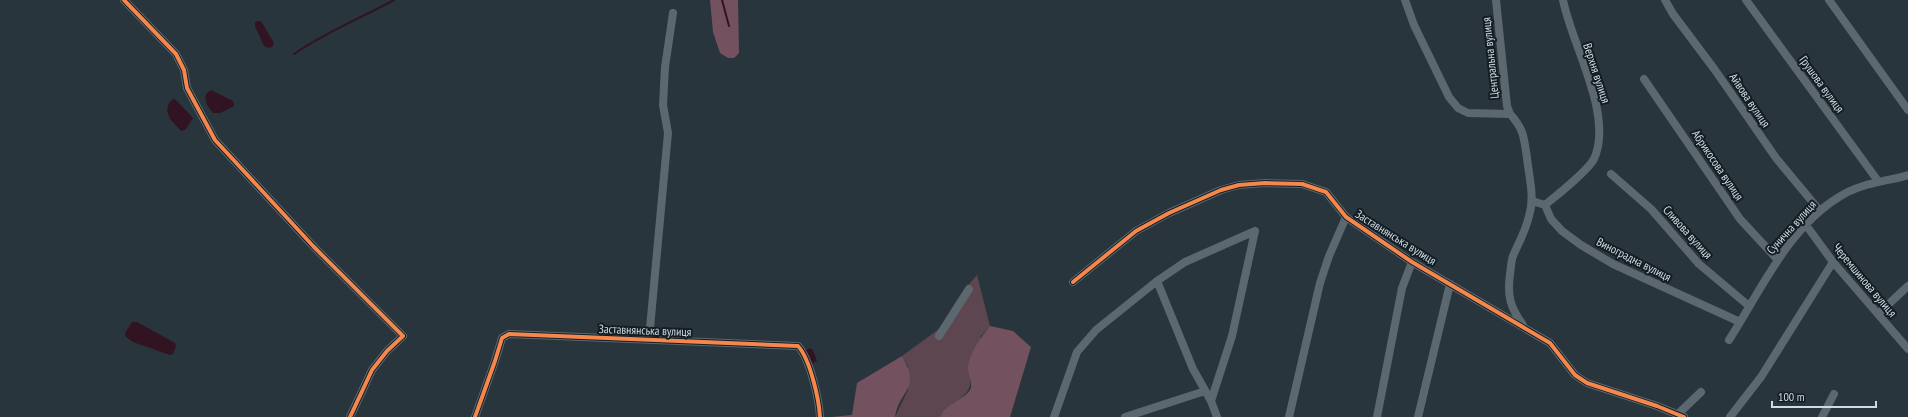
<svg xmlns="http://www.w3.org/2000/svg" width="1908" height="417" viewBox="0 0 1908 417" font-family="'PT Sans Narrow',sans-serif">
<rect width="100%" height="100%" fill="#28353c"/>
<path fill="#5d4650" d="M977,275L990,326L981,336L970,381C972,399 945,402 940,417H895L908,390V366L902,356L939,329L964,290Z"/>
<path fill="#73515f" d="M710,0H738L739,53L734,58H728L720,53L713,32Z
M990,326L1013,331L1031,347L1010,417H940C945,403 967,399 971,388C972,381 967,373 968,366C970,353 982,335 990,326Z
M902,356C922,390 899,390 895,417H831L852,415L857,383Z"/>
<path fill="#321322" d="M258,21H261L274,43L272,47L269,48L264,46L255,26V22Z
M211,90L233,101L234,106L220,113H213C208,107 204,102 206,94Z
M173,99L176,100L193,118L185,130L181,131L170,119L167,110L169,103Z
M132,322H137L175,343L176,346L173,354L170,355L133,342L126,337L125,333Z
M810,348L813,350L817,361L811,364L805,351Z"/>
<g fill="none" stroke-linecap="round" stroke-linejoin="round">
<path stroke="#321322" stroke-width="2" d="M722,0L729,26
M294,54C326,32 361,18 394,0"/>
<path stroke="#5b6870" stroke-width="8" d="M124,0L176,54L184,70L187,88L215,140L314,247L403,336L387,351L372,370L350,417
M1405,0L1414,25L1449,97L1458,108L1468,113L1510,114C1524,129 1524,138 1527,158C1529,177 1535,197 1529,216C1526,230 1519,242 1513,256C1511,261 1511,268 1510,274C1507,296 1510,307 1523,325
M1496,0L1507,106L1510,114
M1665,0L1673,14L1715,70L1776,158L1820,211
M1746,0L1878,181
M1829,0L1908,110
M1644,79L1740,219L1777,259
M1611,174L1651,209L1699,264L1749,306
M1532,201L1545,205L1551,219L1562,231L1581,245L1613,264L1740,322
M1545,205C1557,195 1587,172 1594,159C1614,115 1572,46 1563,0
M1806,225L1833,262L1908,349
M1157,281L1193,369L1211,401
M1073,282L1136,231L1169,213L1221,190L1239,185L1265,183L1302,184L1326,192L1346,217L1412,262L1550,343L1575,375L1587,383L1657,406L1684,417
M1878,314L1908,286
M939,336L969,289
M649,339L668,133L663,105L665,67L673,13
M1729,340C1760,292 1788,228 1839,197C1860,183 1885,182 1908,175
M1678,414L1701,392
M475,417L495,361L502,338L509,334L798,346C810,359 819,399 820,417
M1054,417L1077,352L1096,330L1157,281L1185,262L1255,231
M1125,417L1205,391
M1217,417L1211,401L1232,336L1255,231
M1289,417L1320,283L1329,256L1346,217
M1377,417L1402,288L1412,262
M1418,417L1450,284
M1730,417L1761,377L1833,262
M1822,417L1834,394"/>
<g stroke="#131d23" stroke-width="6">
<path id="cycleway" d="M124,0L176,54L184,70L187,88L215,140L314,247L403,336L387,351L372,370L350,417
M1073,282L1136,231L1169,213L1221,190L1239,185L1265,183L1302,184L1326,192L1346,217L1412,262L1550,343L1575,375L1587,383L1657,406L1684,417
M475,417L495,361L502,338L509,334L798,346C810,359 819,399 820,417"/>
</g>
<use href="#cycleway" stroke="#f5874c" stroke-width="4"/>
</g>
<g text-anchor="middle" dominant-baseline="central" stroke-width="4" stroke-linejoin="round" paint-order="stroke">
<g font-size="12" fill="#cddbe3" stroke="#131d23">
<text transform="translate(1490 58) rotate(-96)">Центральна вулиця</text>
<text transform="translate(1597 73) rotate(72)">Верхня вулиця</text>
<text transform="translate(1822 84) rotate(54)">Грушова вулиця</text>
<text transform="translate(1750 100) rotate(56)">Айвова вулиця</text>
<text transform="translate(1718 165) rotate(56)">Абрикосова вулиця</text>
<text transform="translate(1791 227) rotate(-48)">Сунична вулиця</text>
<text transform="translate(1688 232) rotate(48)">Сливова вулиця</text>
<text transform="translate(1396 237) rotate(32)">Заставнянська вулиця</text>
<text transform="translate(1634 259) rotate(27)">Виноградна вулиця</text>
<text transform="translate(1865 280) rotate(50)">Черемшинова вулиця</text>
<text transform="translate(645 330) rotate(2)">Заставнянська вулиця</text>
</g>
</g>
<path d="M1772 401v6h104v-6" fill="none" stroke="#cddbe3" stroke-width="2"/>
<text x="1778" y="401" font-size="12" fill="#cddbe3" stroke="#131d23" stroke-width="3" paint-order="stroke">100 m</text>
</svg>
